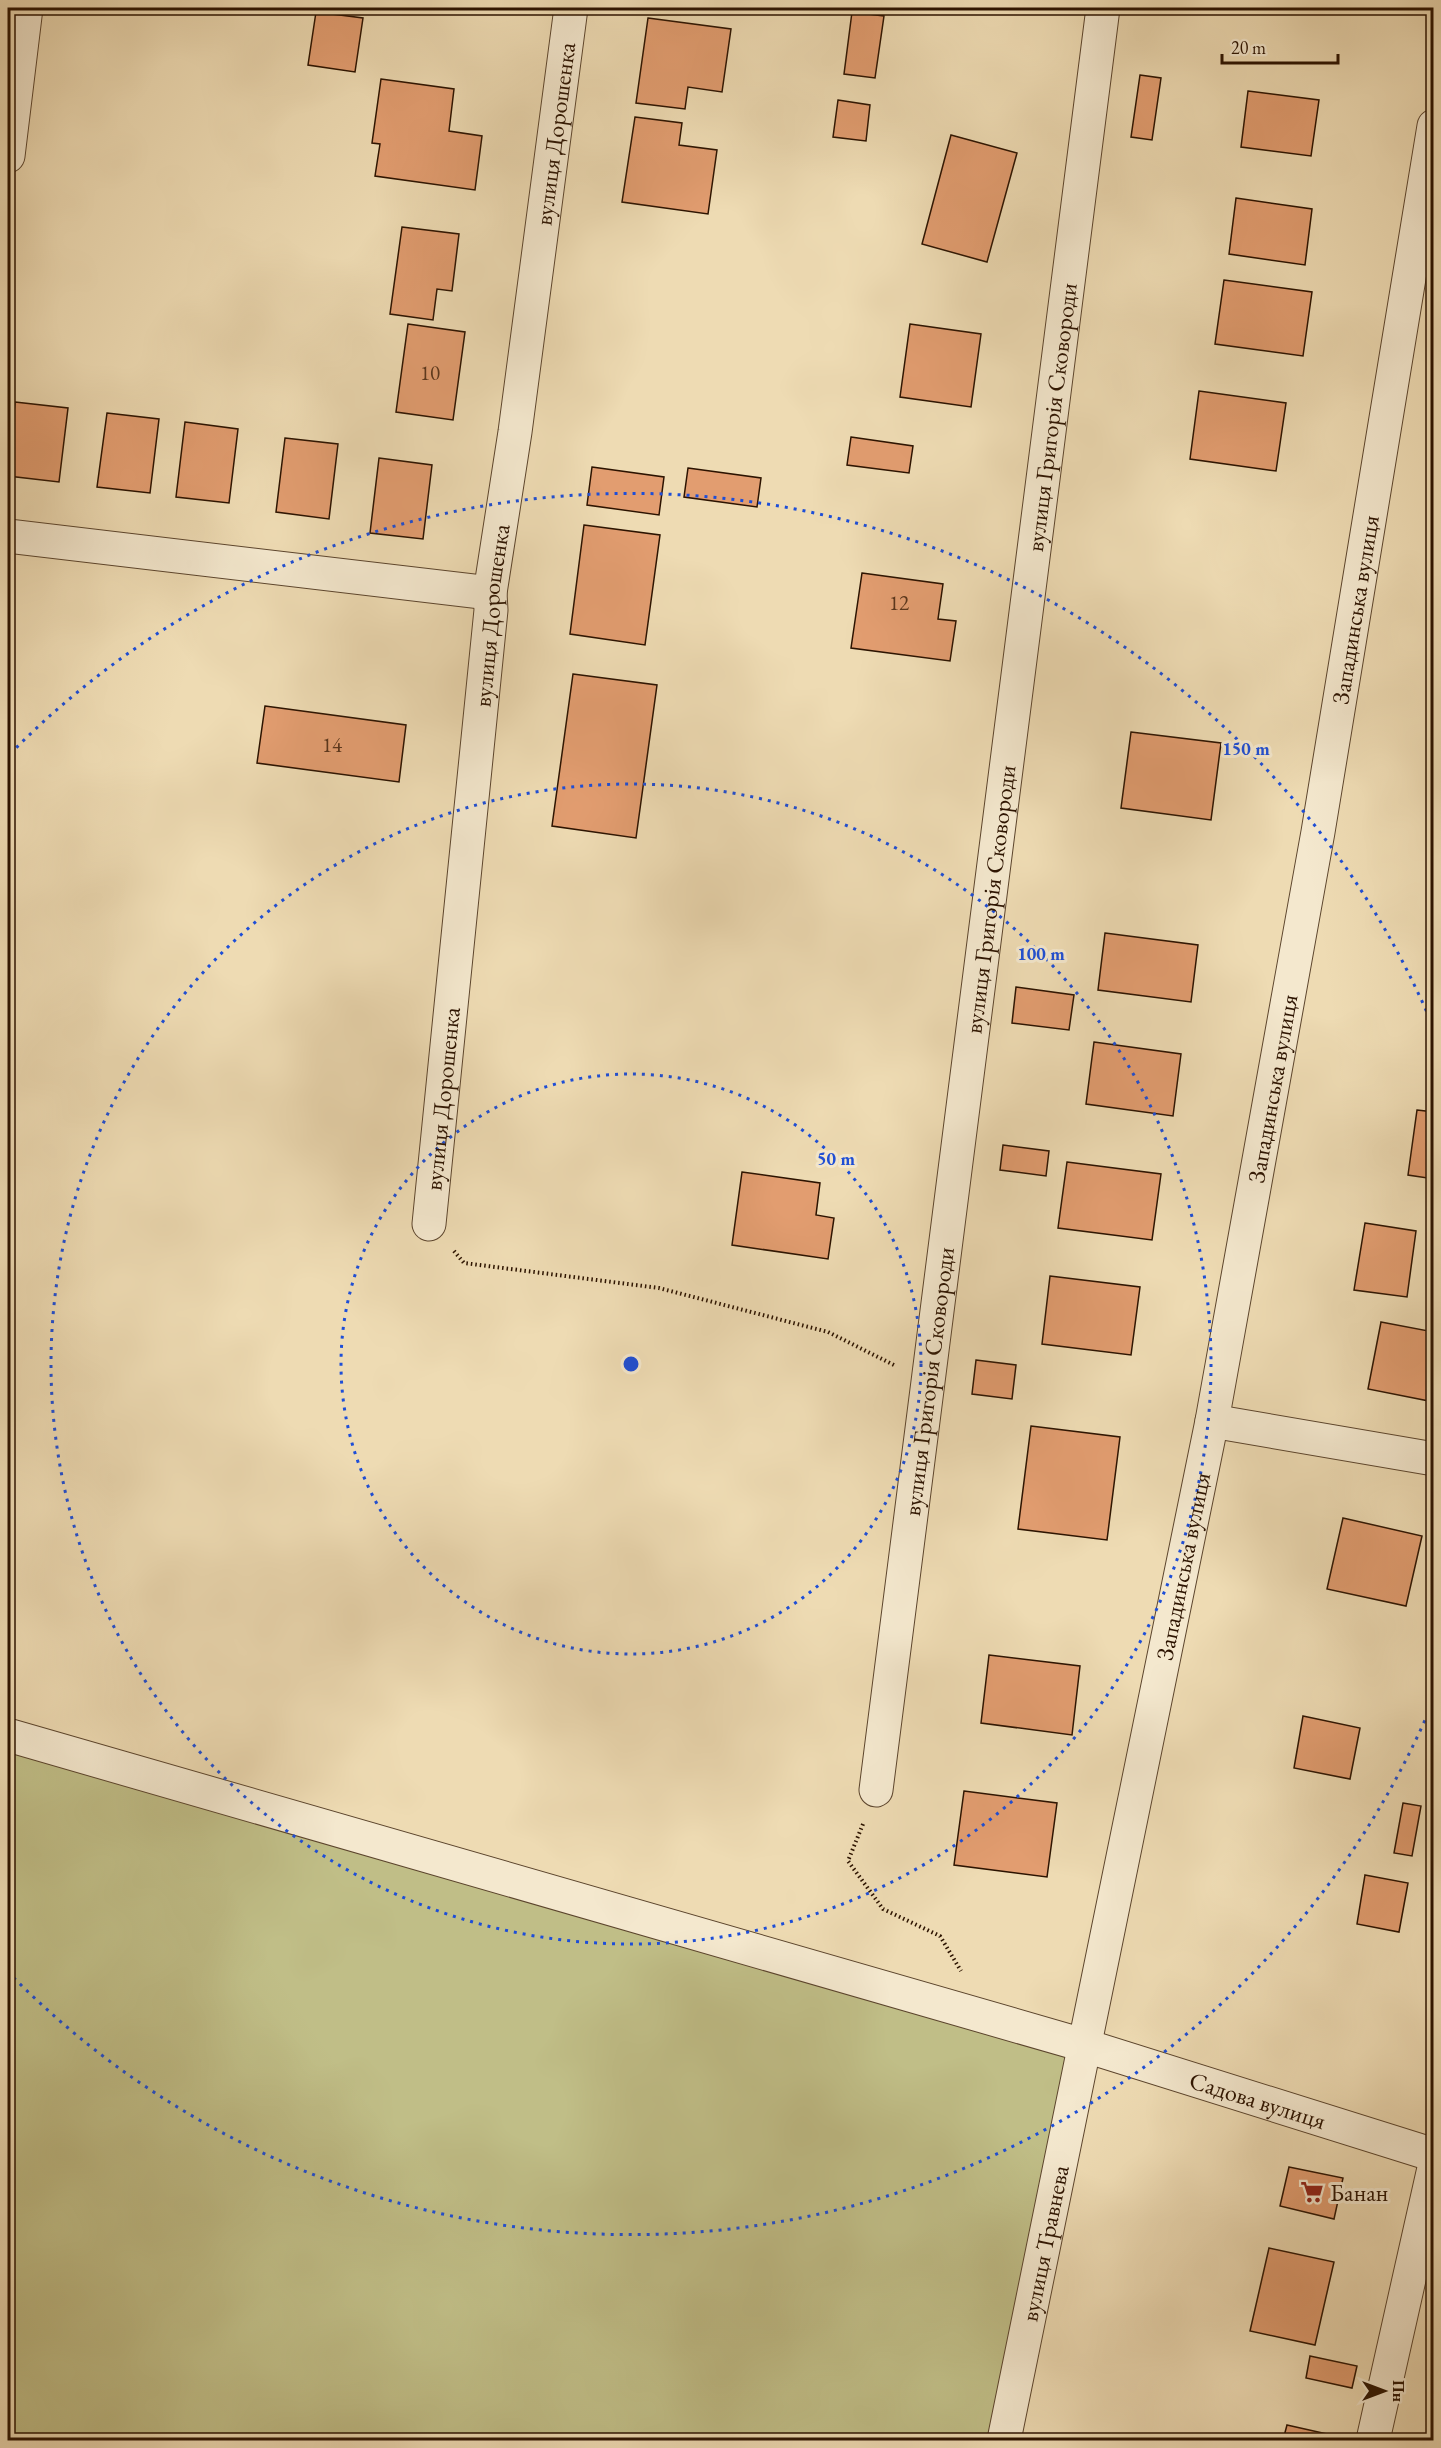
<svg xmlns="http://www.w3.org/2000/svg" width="1441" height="2448" viewBox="0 0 1441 2448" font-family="'EB Garamond',serif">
<rect width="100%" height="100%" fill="#eedbb3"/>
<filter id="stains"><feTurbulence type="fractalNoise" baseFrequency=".00333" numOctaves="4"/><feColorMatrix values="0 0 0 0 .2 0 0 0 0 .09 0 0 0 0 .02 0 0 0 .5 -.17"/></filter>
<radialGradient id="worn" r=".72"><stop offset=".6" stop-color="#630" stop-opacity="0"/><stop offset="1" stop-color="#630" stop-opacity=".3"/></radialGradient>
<path fill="#c0be87" stroke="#766844" stroke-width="1.5" d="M8,1735L1083,2045L1004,2440H8Z"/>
<path fill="#e29d70" stroke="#2c1300" stroke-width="1.5" d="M316,12L363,18L355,72L308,65Z
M852,12L884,16L875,78L844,74Z
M648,18L731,29L722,92L688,87L685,109L636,103Z
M1140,75L1161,78L1152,140L1131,137Z
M381,79L454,89L449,131L482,136L475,190L375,176L380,144L372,143Z
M1248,91L1319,100L1311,156L1241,147Z
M838,100L870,105L866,141L833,137Z
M635,117L682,123L679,145L717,150L708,214L622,202Z
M951,135L1017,153L987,262L922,244Z
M1236,198L1312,209L1305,265L1229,254Z
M402,227L459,234L452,291L437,289L433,320L390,314Z
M1224,280L1312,292L1303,356L1215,344Z
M408,324L465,332L453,420L396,412Z
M910,324L981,334L971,407L900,397Z
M1199,391L1286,403L1276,471L1190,459Z
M15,402L68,408L59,482L8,476Z
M107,413L159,419L150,493L97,487Z
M185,422L238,429L229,503L176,497Z
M851,437L913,446L909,473L847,465Z
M285,438L338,444L329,519L276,512Z
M379,458L432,465L423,539L370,533Z
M592,467L664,477L659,515L587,505Z
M688,468L761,478L757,507L684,497Z
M584,525L660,535L645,645L570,634Z
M862,573L943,584L938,619L956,621L950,661L851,648Z
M573,674L657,685L636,838L552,826Z
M265,706L406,725L399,782L257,763Z
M1131,732L1221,743L1211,820L1121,808Z
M1105,933L1198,945L1191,1002L1098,990Z
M1016,987L1074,995L1069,1030L1012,1023Z
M1094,1042L1181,1054L1173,1116L1086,1104Z
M1417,1110L1434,1112V1179L1408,1175Z
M1003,1145L1049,1151L1046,1176L1000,1170Z
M1067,1162L1161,1174L1152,1240L1058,1228Z
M742,1172L820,1183L816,1215L834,1218L828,1259L732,1245Z
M1365,1223L1416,1231L1407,1297L1354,1290Z
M1050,1276L1140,1287L1131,1355L1042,1344Z
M1381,1322L1434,1332V1402L1368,1389Z
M976,1360L1016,1365L1012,1399L972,1394Z
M1031,1426L1120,1437L1107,1540L1018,1529Z
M1343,1518L1422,1536L1406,1606L1327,1589Z
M989,1655L1080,1666L1072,1735L981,1723Z
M1303,1716L1360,1728L1350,1779L1294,1768Z
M964,1791L1057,1803L1047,1877L954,1865Z
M1403,1803L1421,1806L1412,1856L1394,1853Z
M1365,1875L1408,1883L1399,1932L1357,1924Z
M1289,2167L1343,2178L1334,2219L1280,2206Z
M1269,2248L1334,2262L1315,2345L1250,2331Z
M1310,2356L1357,2366L1352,2388L1306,2378Z
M1287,2425L1345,2438L1344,2440H1283Z"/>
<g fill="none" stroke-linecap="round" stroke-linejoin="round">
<g stroke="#5c452d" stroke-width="35">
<g id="minor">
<path d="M8,156L26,8"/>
<path d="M8,536L490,593"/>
<path id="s1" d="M429,1224L491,610L490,593L515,432L571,8"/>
<path d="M1212,1421L1434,1459"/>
<path id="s2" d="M8,1735L1083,2045L1434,2155"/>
<path id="s3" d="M876,1790L1103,8"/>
<path id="s4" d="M1004,2440L1212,1421L1318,832L1434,126"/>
<path d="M1373,2440L1434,2168"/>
</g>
</g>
<path stroke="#2c1300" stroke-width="4" stroke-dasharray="1.5 3" stroke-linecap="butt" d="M454,1251L464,1263L659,1288L828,1332L894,1365
M863,1824L848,1861L883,1909L940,1936L961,1971"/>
<use href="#minor" stroke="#f4e8ce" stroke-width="33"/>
</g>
<g fill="none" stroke="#1d4ed8" stroke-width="3" stroke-dasharray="3 6">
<circle cx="631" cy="1364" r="290"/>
<circle cx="631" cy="1364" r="580"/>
<path d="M1432 1704A870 870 0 0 1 10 1974M10 754A870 870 0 0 1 1432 1024"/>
</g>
<defs>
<g id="supermarket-bare" transform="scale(1.8)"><path d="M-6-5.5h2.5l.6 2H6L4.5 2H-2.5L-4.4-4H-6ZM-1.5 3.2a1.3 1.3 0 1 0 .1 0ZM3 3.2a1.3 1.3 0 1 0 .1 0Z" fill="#8f2418" stroke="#f4e8ce" stroke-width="2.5" paint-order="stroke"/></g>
</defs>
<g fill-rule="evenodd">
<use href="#supermarket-bare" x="1312" y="2192"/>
</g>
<g text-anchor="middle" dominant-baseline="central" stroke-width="6" stroke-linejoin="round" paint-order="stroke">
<g font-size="21" fill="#5a361c">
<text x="430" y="372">10</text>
<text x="899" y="602">12</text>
<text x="332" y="744">14</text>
</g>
<g font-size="24" fill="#2c1300" stroke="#f4e8ce">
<text stroke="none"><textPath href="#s1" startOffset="1098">вулиця Дорошенка</textPath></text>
<text stroke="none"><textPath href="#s3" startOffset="1384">вулиця Григорія Сковороди</textPath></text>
<text stroke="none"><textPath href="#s4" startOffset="1864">Западинська вулиця</textPath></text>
<text stroke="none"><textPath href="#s1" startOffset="612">вулиця Дорошенка</textPath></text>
<text stroke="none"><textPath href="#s3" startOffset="898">вулиця Григорія Сковороди</textPath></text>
<text stroke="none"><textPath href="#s4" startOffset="1378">Западинська вулиця</textPath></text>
<text stroke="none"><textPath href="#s1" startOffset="126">вулиця Дорошенка</textPath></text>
<text stroke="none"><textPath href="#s3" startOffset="412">вулиця Григорія Сковороди</textPath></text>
<text stroke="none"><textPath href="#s4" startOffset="892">Западинська вулиця</textPath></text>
<text stroke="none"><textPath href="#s2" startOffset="1302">Садова вулиця</textPath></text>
<text stroke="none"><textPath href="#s4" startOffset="201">вулиця Травнева</textPath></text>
</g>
<g font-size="24" fill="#2c1300" stroke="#f4e8ce" text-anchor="start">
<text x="1330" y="2192">Банан</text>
</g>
</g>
<circle cx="631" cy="1364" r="9" fill="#1d4ed8" stroke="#f4e8ce" stroke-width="3"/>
<g font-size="18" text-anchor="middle" font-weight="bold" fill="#1d4ed8" stroke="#f4e8ce" stroke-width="6" stroke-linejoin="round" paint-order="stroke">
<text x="1246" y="755">150 m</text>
<text x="1041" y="960">100 m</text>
<text x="836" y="1165">50 m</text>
</g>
<rect width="1441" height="2448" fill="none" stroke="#eedbb3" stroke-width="30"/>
<rect x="9" y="9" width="1423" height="2430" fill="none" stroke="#2c1300" stroke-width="3"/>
<rect x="15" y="15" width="1411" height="2418" fill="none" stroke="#2c1300" stroke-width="1.5"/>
<g transform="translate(1384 2391) rotate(90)" stroke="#f4e8ce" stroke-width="4.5" paint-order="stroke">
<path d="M0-4.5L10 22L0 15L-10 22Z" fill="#2c1300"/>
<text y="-9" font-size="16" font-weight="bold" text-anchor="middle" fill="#2c1300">Пн</text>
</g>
<path d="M1222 54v9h116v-9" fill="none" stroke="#2c1300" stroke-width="3"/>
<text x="1231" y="54" font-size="18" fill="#2c1300" stroke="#f4e8ce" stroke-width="4.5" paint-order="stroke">20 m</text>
<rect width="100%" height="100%" filter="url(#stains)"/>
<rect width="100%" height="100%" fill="url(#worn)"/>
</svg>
